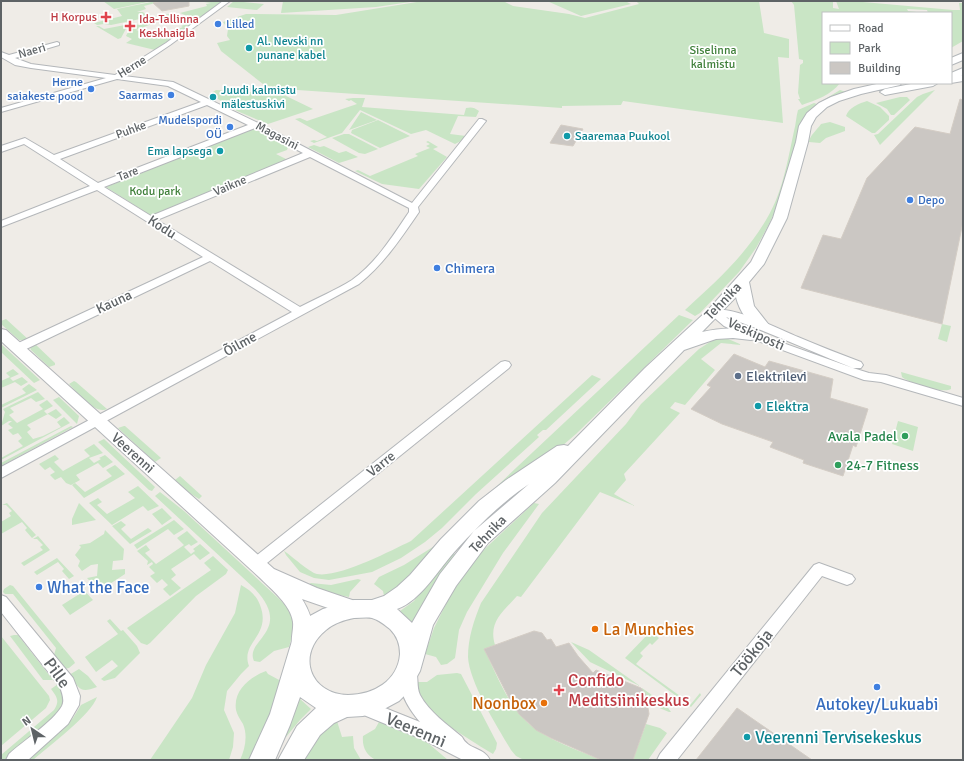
<svg xmlns="http://www.w3.org/2000/svg" width="964" height="761" viewBox="0 0 964 761" font-family="Signika,sans-serif">
<rect width="100%" height="100%" fill="#efece7"/>
<path fill="#c9e5c5" d="M103,1H152L114,9Z
M156,1H163L144,6L146,9L137,12H143L147,16L145,18L111,25L104,24L97,25L94,23L122,16L117,9Z
M209,1H219L221,3L197,20L180,13L207,6L206,4L211,3L204,2Z
M234,1L264,4L257,10L227,7Z
M283,1H417L376,7L281,13Z
M423,1H503L513,6L569,14L585,18L639,4L636,1H759L764,33L789,39V58L778,57L783,123L623,101L621,105L562,106V108L268,88L221,51L217,43L230,40L227,36L228,29L223,22L246,14L336,15Z
M547,1H625L631,4L581,16Z
M791,1H833V8L839,9L836,1L863,2L953,10H960L959,3H963V41L951,48V13H928L927,10L907,9L908,11L925,13H823V83H840C831,95 816,100 802,105L798,99H800L798,93L800,65L803,63V60L799,59L794,5Z
M168,14H172L178,17H170L136,30C158,37 162,35 183,27L181,26L187,24L179,20L183,19L194,23L155,50L126,43L132,39L126,36L131,26L135,24L139,25L149,22L147,19L153,20Z
M125,25H128L121,38L118,39L96,26H99L104,29Z
M216,90L282,94L313,109L268,124L237,111L210,94Z
M840,90L846,92L823,101L808,112L778,205L769,224L756,248L739,272L700,313L695,316L685,310C720,278 757,245 776,200C785,178 789,154 794,131C796,124 796,117 798,110L814,103L817,104Z
M935,90L880,145L874,135L878,134L917,97L923,94Z
M900,97H907L910,100L894,115H891L887,109L876,103Z
M353,98H365L362,107L464,115L466,108C471,107 474,107 479,111L476,117L458,116L450,134L466,136L463,140L455,144L426,130L411,134L360,110L342,133L314,143L310,141L314,140L317,141L327,137L295,119L300,118L307,121L357,104L351,100L349,101L345,99Z
M867,101L880,107L889,116V120L875,133H872L846,116C848,108 860,103 867,101Z
M361,112L377,120L349,130Z
M378,120L410,136L380,148L351,133L352,130Z
M830,122L845,127V131L826,138L820,143L809,142C810,135 817,130 821,124Z
M253,128L288,147L287,150L276,154L288,160L156,215H150L106,187Z
M344,134H349L378,149L365,154L359,153L332,138Z
M428,141L438,147L433,149L447,157L419,189L382,184L355,171L358,170L370,176L418,156L415,154L430,148L426,146L430,144L426,142Z
M314,145L320,147L324,146L339,153L346,151L358,157L339,163L308,147Z
M679,315L693,320L576,434L555,452L495,491L494,489L517,467Z
M6,319L29,340H19L1,324V321Z
M942,324L951,326L947,342L938,339Z
M726,338L742,345L721,343L701,359L715,370L685,405L675,402L670,408L680,413L624,474L626,480L614,494L635,506L600,492L521,597L517,596C503,612 488,622 495,645L484,649C498,677 510,712 537,730C556,743 580,751 601,760H524L516,756L511,750C498,728 469,682 468,657C468,638 474,620 481,603L542,513L626,424L641,404L699,349L713,340Z
M34,343L55,363V365L49,367L31,350L30,347Z
M1,344L40,380L34,383L1,352Z
M13,369L19,374L10,378L13,381L22,377L28,382L21,386L15,382L1,388V381L10,377L6,373Z
M901,372L951,386V389C943,394 909,383 902,377Z
M592,375L601,379L546,430H543L537,435L539,437L476,494L442,528L425,542L401,558L372,572L329,580L314,578L300,572L286,555L284,551C292,556 309,572 317,574C339,578 390,551 411,541Z
M74,381L76,382L107,409C95,415 77,392 69,384Z
M29,384L37,390L1,408V405L26,393L22,389Z
M38,392L45,399L36,402L31,398L10,408L14,412L9,415L17,423L43,409L39,405L47,400L53,406L44,411L47,414L56,409L62,415L56,419L48,414L27,425L31,429L27,432L33,439L43,436L61,427L57,422L64,417L70,423L1,460V458L23,446L18,441L22,438L18,433L13,435L8,430L13,428L8,424L12,421H9L1,426L5,412L3,409Z
M59,397L79,416L77,424L53,400Z
M898,421L918,427L913,451L892,444Z
M71,426L73,427L1,466V463Z
M124,426H125L161,458L155,462L118,428Z
M104,439L155,487L152,491L149,490L98,442Z
M94,444L103,453L89,458L94,463L101,459L99,458L105,455L113,462L103,468L98,463L76,475L80,480L71,485L66,483L61,477L55,480L50,475L55,472L50,467L45,470L39,464L55,455L59,459L54,462L63,471L90,456L84,450Z
M115,465L125,474L84,498L72,485L75,483L85,492L112,476L106,470Z
M180,476L202,496L199,499L188,492L175,480Z
M138,486L159,506L148,511L143,506L112,525L89,503L98,498L102,502L97,505L107,514L135,498L128,492Z
M160,492L184,511L289,608L296,623L289,647L274,651L260,662L254,661C244,640 294,631 255,589L155,496Z
M7,503L36,535L32,538L25,530L27,528L22,522L1,534V522L11,516L9,513L12,511L6,505H2Z
M79,503L96,520L72,525V519Z
M534,503L539,504L503,553L467,612L459,630L455,658L447,664L441,665L436,657L425,654L434,628L454,588L475,558Z
M162,508L172,518L162,525L152,514Z
M174,520L184,529L174,535L168,529L137,549L134,545Z
M121,521L126,525L121,529L131,539L148,528L152,531L130,544L112,526Z
M105,530L124,549L123,560L113,561L112,570L125,569V574L99,591L87,578L97,576L98,564L91,565L82,571L78,566L80,561L75,555L81,547L79,545L90,543L104,534Z
M187,531L198,542L191,546L189,544L184,547L191,554L195,551L193,549L200,544L210,553L200,560L194,554L171,569L176,575L171,579L181,588L170,596L163,589L168,585L162,579L157,583L150,576L155,573L149,567L153,564L152,562L147,565L148,561L137,551L146,545L150,550L145,553L156,564L184,545L177,538Z
M38,536L50,550L24,566L21,563L43,550L40,547L43,545L37,539H33Z
M436,545L398,587L384,596L383,591L374,584L379,577L404,565Z
M451,552L457,555L416,619L413,621H410L400,611L414,601Z
M213,556L228,570L226,574L196,596L150,643L147,645L141,643L127,628L211,570L204,563Z
M57,558L74,576L69,579L62,571L64,569L58,562L37,575L34,572Z
M358,579L361,580L350,592L349,597L329,593L309,584L311,583L331,585Z
M10,585L13,586L74,661L75,663L69,668L64,669L54,655L56,648L13,594H5L3,592L4,589Z
M241,585C250,590 256,595 260,605C272,636 240,642 249,666L241,674L227,691L224,710L234,733L233,747L229,760H150L192,698L206,665L235,613Z
M82,588L93,600L70,615L62,605L81,593L79,590Z
M110,619L121,631L123,630L137,646L140,653L115,678L104,681L101,679L118,666L112,660L96,672L85,657L118,634L107,621Z
M650,632L659,638L652,645L650,643L640,653L643,656L636,664L691,704L700,693L701,695L691,707L625,658Z
M14,635H18L53,680H43L10,636Z
M1,636L49,696L50,700L46,708L1,746Z
M571,642L589,650L640,686L590,662Z
M79,669L88,676L97,687C79,694 80,688 69,675Z
M266,671L268,674L281,681C273,708 264,736 249,760H240C245,749 248,736 243,724C240,719 237,715 236,710C233,690 250,677 266,671Z
M457,673L461,674L497,743L496,749L493,754C475,743 431,717 421,700C418,694 417,688 418,682H427L437,675Z
M58,684C65,695 64,702 59,713L6,760H1V755L54,710C60,701 57,697 51,689Z
M642,688L666,705L671,712H669L638,699Z
M97,697C92,714 48,747 33,760H24L73,718L81,705Z
M299,698L311,709L300,720L286,737L285,735Z
M337,721L342,737L353,736L354,748L361,760H304C312,744 321,729 337,721Z
M379,722L398,727L422,738L448,760H376C366,755 362,747 363,736L375,729Z
M646,724L660,728L667,733L648,760H633Z"/>
<path fill="#cbc7c3" stroke="#d4cdc5" d="M163,1H189V6L162,11L153,3Z
M960,99L963,100V222L942,324L801,288L823,235L841,239L867,178L915,127L950,134Z
M561,125L583,129L573,146L550,143Z
M734,354L765,367L769,361L833,379L830,398L868,409L856,447L853,445L843,476L803,463L804,460L770,447L773,442L722,424L691,409L711,387L707,385Z
M534,631L542,633L547,640L551,639L556,647L569,643L578,656L593,673L596,670L641,688L646,695L649,714L633,760H601L551,738L536,730L519,714L509,698L484,649Z
M737,708L812,760H696Z"/>
<g fill="none" stroke-linecap="round" stroke-linejoin="round">
<g stroke="#b4b7ba" stroke-width="2">
<path id="minor" d="M223,1H230L170,45L124,76L173,82L258,123L412,203L479,119H482L486,121L418,207L419,212C401,238 384,264 359,284L1,478V467L292,312L210,261L22,351H14L12,348L14,345L203,257L97,190L1,227V221L90,186L24,144L1,152V146L25,138L54,155L201,102L168,86L117,79L1,112V108L106,78L31,68L15,65L1,57V52L9,55L57,42L59,43V45L15,58L31,64L115,75L166,43ZM207,105L248,125L98,183L60,159ZM255,128L303,153L151,216L104,187ZM310,157L409,208V212C393,236 376,263 352,280C336,290 317,298 300,307L157,220Z
M714,309C743,310 772,326 798,337C819,346 840,354 861,362L863,365L861,368H853L869,373L886,375L963,398V406L881,382L864,380L747,337L724,326L710,314L709,312L710,310ZM726,317C769,332 810,351 853,368L755,333L732,322Z
M505,361L509,362L511,365L509,368L262,567L257,569L252,567L250,563L252,559L501,362Z
M819,563L852,575L855,579L852,583L847,585L822,576L677,760H657L660,754L814,565Z
M1,595L6,597L73,678L80,696L79,705L68,724L28,760H6L9,754C23,741 53,722 62,706C65,700 62,693 60,687L1,612Z
M409,665L415,667C419,676 416,687 420,695C429,712 448,725 462,737C468,750 484,747 490,760H463L422,739L354,711L352,706L354,701L360,698L420,722C408,708 394,686 403,667Z"/>
</g>
<g stroke="#b4b7ba" stroke-width="2">
<path id="tertiary" d="M963,75V81L951,83V77Z
M1,329L6,330L274,569L317,588L361,603L364,609L361,615L354,617L302,599C312,615 317,632 308,650L301,653L294,650C289,641 294,632 293,622C291,605 271,589 259,577L1,341Z"/>
</g>
<g stroke="#b3b7ba" stroke-width="2">
<path id="secondary" d="M963,53V60L951,65V58Z
M963,68V75L951,80V73Z
M881,83H901L900,85L861,94L839,101L827,107L816,117L811,126L808,142L787,218L764,264L749,282L754,306L769,325L767,328C751,332 739,310 736,297L702,332C720,328 738,327 757,332L759,335L757,338L751,340L733,338L716,339L684,350L555,483L488,543L456,586L433,625L420,671L409,691L399,701L386,708L363,716L347,717L334,723L320,735L304,760H278L297,726L316,708L300,697L290,725L275,760H249L270,714L292,641L302,625L310,616L323,609L354,600H372L384,596L397,587L410,575L441,539L479,501L506,480L557,446L564,445L568,446L645,368L709,309L751,262L773,218L796,142L799,126L807,113L819,103L831,97L854,89ZM529,484L474,531L440,574L412,623L397,609C421,601 439,568 457,549C479,525 502,502 529,484ZM354,618C360,618 367,617 372,618C379,620 385,625 390,629C397,636 400,644 400,654C398,681 373,695 348,695C309,694 296,654 326,630C334,623 344,620 354,618Z
M916,83H938L933,86L885,95L880,92L885,89Z"/>
</g>
<use href="#minor" fill="#fff" fill-rule="evenodd"/>
<use href="#tertiary" fill="#fff" fill-rule="evenodd"/>
<use href="#secondary" fill="#fff" fill-rule="evenodd"/>
</g>
<g fill="#e0444e" stroke="#fff" stroke-width="1.5">
<path d="M104 11h4v4h4v4h-4v4h-4v-4h-4v-4h4z"/>
<path d="M128 20h4v4h4v4h-4v4h-4v-4h-4v-4h4z"/>
<path d="M557 684h4v4h4v4h-4v4h-4v-4h-4v-4h4z"/>
</g>
<g fill="#3f7fe0" stroke="#fff" stroke-width="1.5">
<circle cx="218" cy="24" r="4"/>
<circle cx="91" cy="89" r="4"/>
<circle cx="171" cy="95" r="4"/>
<circle cx="230" cy="127" r="4"/>
<circle cx="910" cy="200" r="4"/>
<circle cx="437" cy="268" r="4"/>
<circle cx="39" cy="587" r="4"/>
<circle cx="877" cy="687" r="4"/>
</g>
<g fill="#0f9aa8" stroke="#fff" stroke-width="1.5">
<circle cx="249" cy="48" r="4"/>
<circle cx="213" cy="97" r="4"/>
<circle cx="567" cy="136" r="4"/>
<circle cx="220" cy="151" r="4"/>
<circle cx="758" cy="406" r="4"/>
<circle cx="747" cy="737" r="4"/>
</g>
<circle fill="#5c6f8a" stroke="#fff" stroke-width="1.5" cx="738" cy="376" r="4"/>
<g fill="#2e9e5b" stroke="#fff" stroke-width="1.5">
<circle cx="905" cy="436" r="4"/>
<circle cx="838" cy="465" r="4"/>
</g>
<g fill="#e8710a" stroke="#fff" stroke-width="1.5">
<circle cx="595" cy="629" r="4"/>
<circle cx="544" cy="703" r="4"/>
</g>
<g text-anchor="middle" dominant-baseline="central" stroke-width="3.5" stroke-linejoin="round" paint-order="stroke">
<g font-size="12" fill="#be3a42" stroke="#fff" text-anchor="end">
<text x="97" y="17">H Korpus</text>
<text x="139" y="19" text-anchor="start">Ida-Tallinna<tspan x="139" dy="14">Keskhaigla</tspan></text>
</g>
<g font-size="12" fill="#366cbe" stroke="#fff" text-anchor="end">
<text x="226" y="24" text-anchor="start">Lilled</text>
<text x="83" y="82">Herne<tspan x="83" dy="14">saiakeste pood</tspan></text>
<text x="163" y="95">Saarmas</text>
<text x="222" y="120">Mudelspordi<tspan x="222" dy="14">OÜ</tspan></text>
<text x="918" y="200" text-anchor="start">Depo</text>
</g>
<g font-size="12" fill="#0d838f" stroke="#fff" text-anchor="start">
<text x="257" y="41">Al. Nevski nn<tspan x="257" dy="14">punane kabel</tspan></text>
<text x="221" y="90">Juudi kalmistu<tspan x="221" dy="14">mälestuskivi</tspan></text>
<text x="575" y="136">Saaremaa Puukool</text>
<text x="212" y="151" text-anchor="end">Ema lapsega</text>
</g>
<g font-size="12" fill="#40803b" stroke="#fff">
<text x="713" y="50">Siselinna<tspan x="713" dy="14">kalmistu</tspan></text>
<text x="155" y="191">Kodu park</text>
</g>
<g font-size="12" fill="#5e6366" stroke="#fff">
<text transform="translate(32 51) rotate(-16)">Naeri</text>
<text transform="translate(132 67) rotate(-32)">Herne</text>
<text transform="translate(131 130) rotate(-20)">Puhke</text>
<text transform="translate(277 136) rotate(28)">Magasini</text>
<text transform="translate(128 174) rotate(-21)">Tare</text>
<text transform="translate(230 186) rotate(-23)">Vaikne</text>
</g>
<g font-size="14" fill="#5e6366" stroke="#fff">
<text transform="translate(162 227) rotate(33)">Kodu</text>
<text transform="translate(723 301) rotate(-46)">Tehnika</text>
<text transform="translate(114 302) rotate(-25)">Kauna</text>
<text transform="translate(756 334) rotate(24)">Veskiposti</text>
<text transform="translate(240 344) rotate(-29)">Õilme</text>
<text transform="translate(133 453) rotate(42)">Veerenni</text>
<text transform="translate(381 464) rotate(-39)">Varre</text>
<text transform="translate(488 534) rotate(-46)">Tehnika</text>
</g>
<g font-size="14" fill="#366cbe" stroke="#fff" text-anchor="start">
<text x="445" y="268">Chimera</text>
</g>
<g font-size="14" fill="#4e5e75" stroke="#fff" text-anchor="start">
<text x="746" y="376">Elektrilevi</text>
</g>
<g font-size="14" fill="#0d838f" stroke="#fff" text-anchor="start">
<text x="766" y="406">Elektra</text>
</g>
<g font-size="14" fill="#27864d" stroke="#fff" text-anchor="end">
<text x="897" y="436">Avala Padel</text>
<text x="846" y="465" text-anchor="start">24-7 Fitness</text>
</g>
<g font-size="17" fill="#366cbe" stroke="#fff" text-anchor="start">
<text x="47" y="587">What the Face</text>
<text x="877" y="704" text-anchor="middle">Autokey/Lukuabi</text>
</g>
<g font-size="17" fill="#c56008" stroke="#fff" text-anchor="start">
<text x="603" y="629">La Munchies</text>
<text x="536" y="703" text-anchor="end">Noonbox</text>
</g>
<g font-size="17" fill="#5e6366" stroke="#fff">
<text transform="translate(752 653) rotate(-51)">Töökoja</text>
<text transform="translate(57 673) rotate(54)">Pille</text>
<text transform="translate(416 730) rotate(23)">Veerenni</text>
</g>
<g font-size="17" fill="#be3a42" stroke="#fff" text-anchor="start">
<text x="568" y="680">Confido<tspan x="568" dy="20">Meditsiinikeskus</tspan></text>
</g>
<g font-size="17" fill="#0d838f" stroke="#fff" text-anchor="start">
<text x="755" y="737">Veerenni Tervisekeskus</text>
</g>
</g>
<rect width="964" height="761" fill="none" stroke="#5e6366" stroke-width="4"/>
<rect x="822" y="12" width="130" height="72" fill="#ffffff" stroke="#bfc1c2"/>
<rect x="830" y="25" width="20" height="6" fill="#ffffff" stroke="#bfc1c2"/>
<text x="858" y="32" font-size="12" fill="#5e6366">Road</text>
<rect x="830" y="42" width="20" height="12" fill="#c9e5c5" stroke="#bfc1c2"/>
<text x="858" y="52" font-size="12" fill="#5e6366">Park</text>
<rect x="830" y="62" width="20" height="12" fill="#cbc7c3" stroke="#bfc1c2"/>
<text x="858" y="72" font-size="12" fill="#5e6366">Building</text>
<g transform="translate(32 729) rotate(325)" stroke="#ffffff" stroke-width="3" paint-order="stroke">
<path d="M0-3L7 15L0 10L-7 15Z" fill="#5e6366"/>
<text y="-6" font-size="11" font-weight="bold" text-anchor="middle" fill="#5e6366">N</text>
</g>
</svg>
